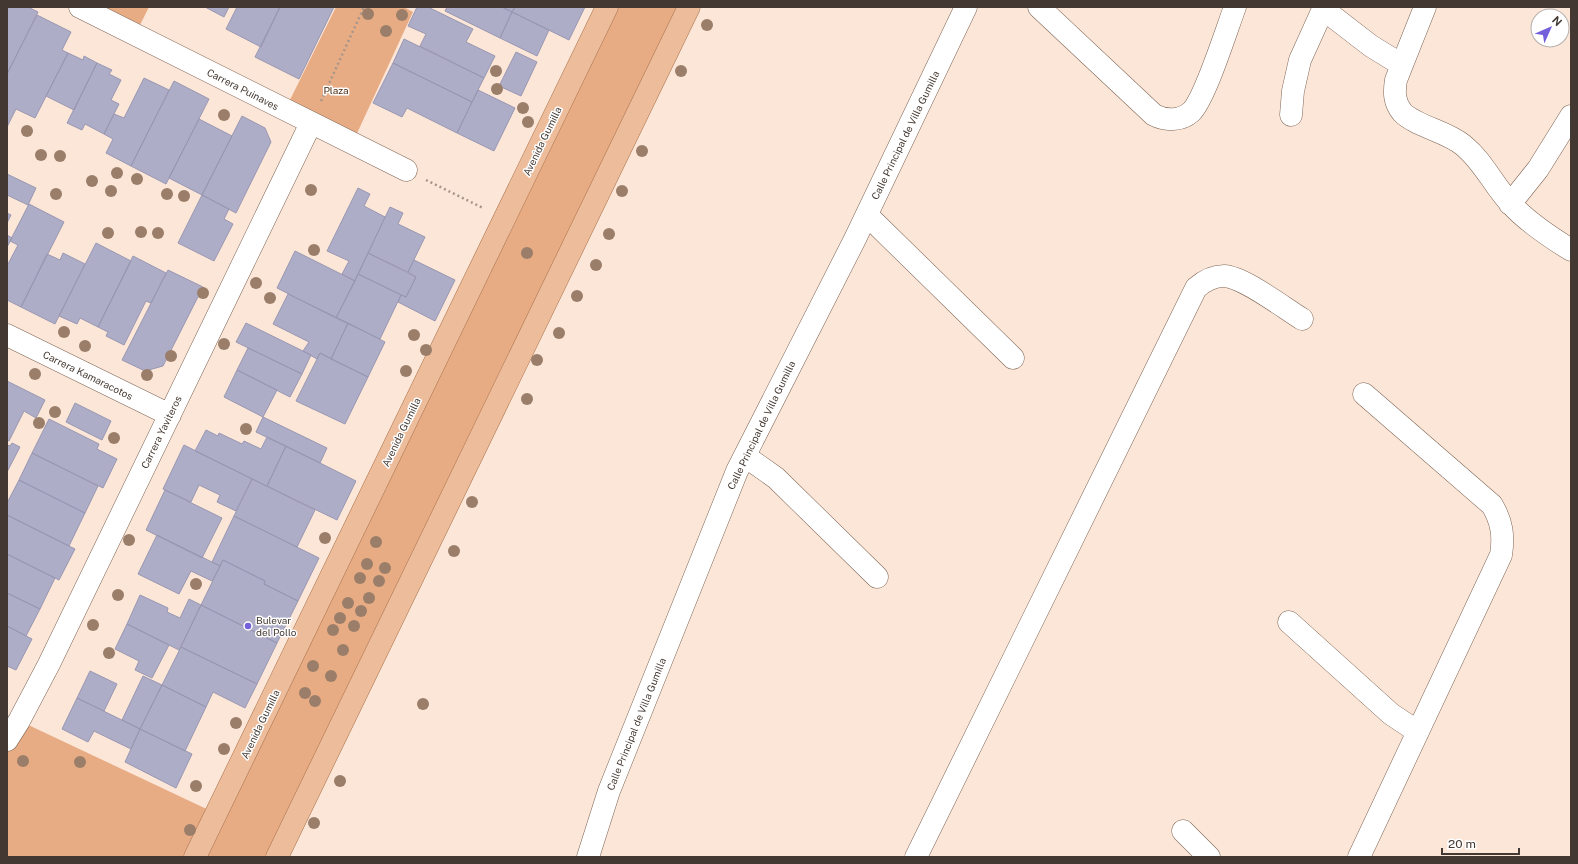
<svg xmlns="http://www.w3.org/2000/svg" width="1578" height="864" viewBox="0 0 1578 864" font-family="'Public Sans',sans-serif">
<rect width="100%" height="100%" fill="#fce6d8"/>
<path fill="#e8ac85" d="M85,7H149L137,31Z
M336,7H404L413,12L353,142L286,108Z
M611,7H684L273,857H198Z
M22,722L213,812L192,857H7V745Z"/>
<path fill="#aeadc8" stroke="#9897b2" d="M7,7H28L38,12L7,74Z
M205,7H229L224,17Z
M237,7H280L261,47L226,29Z
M280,7H334L299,79L255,57Z
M417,7H428L473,29L466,42L495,56L484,78L420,46L426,34L408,26Z
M447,7H502L512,12L500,38L445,11Z
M502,7H515L512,12Z
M515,7H585L569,40L512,12Z
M512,12L549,30L537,56L500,38Z
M37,15L71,32L62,50L68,53L35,118L16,109L7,127V74Z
M404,39L484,78L472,102L393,63Z
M516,52L537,62L521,96L499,86Z
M68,53L83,60L84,56L97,63L74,110L46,96Z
M97,63L112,70L109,74L121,80L111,100L119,104L104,134L85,124L82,130L67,123Z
M393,63L472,102L457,133L407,108L402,117L373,103Z
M144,78L169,90L131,166L106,153L113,139L104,134L114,114L124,118Z
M174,81L209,99L166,184L131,166Z
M478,90L515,108L494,151L457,133Z
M242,116L265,128L271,142L236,213L202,195Z
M199,119L232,136L202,195L169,178Z
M7,174L36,188L28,205L7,195Z
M358,188L370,194L364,206L385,217L355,281L342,274L349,261L327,251Z
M202,195L229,209L224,219L233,224L214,261L178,243Z
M29,204L64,222L21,307L7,300V266L18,245L10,241Z
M390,207L403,213L398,224L425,237L408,272L368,253Z
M7,213L11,215L7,223Z
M7,235L12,238L7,247Z
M96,243L131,261L98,327L80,318L77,324L59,316Z
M295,251L355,281L336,318L277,288Z
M63,253L85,264L55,324L21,307L47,254L60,260Z
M368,253L416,277L406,297L358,274Z
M133,256L166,273L151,303L146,301L124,345L106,336L108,332L98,327Z
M414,260L455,280L435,321L398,302L401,295L406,297L416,277L408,272Z
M168,270L203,287L163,366L145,371L122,360Z
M358,274L401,295L380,339L336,318Z
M288,294L348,323L331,359L320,353L317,359L303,351L309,342L273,324Z
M246,323L311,355L302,374L236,342Z
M348,323L385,342L368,377L331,359Z
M248,348L302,374L290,397L237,370Z
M320,353L368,377L345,424L296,401Z
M237,370L277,390L263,417L224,397Z
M7,381L45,400L36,418L24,411L9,441L7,440Z
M75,403L111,421L102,440L66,422Z
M263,417L327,448L320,463L256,432Z
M49,419L99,444L97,449L117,459L103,488L32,453Z
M206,430L218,436L219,433L242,444L244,441L261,449L267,437L286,446L267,486L195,451Z
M12,443L20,447L7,472V445L10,446Z
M184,445L252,479L236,511L217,502L220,495L199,485L191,502L163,489Z
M286,446L356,481L337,520L267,486Z
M32,453L98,486L85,513L19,480Z
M252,479L315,510L297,547L234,516Z
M19,480L85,513L69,546L7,515V503Z
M165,490L222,518L202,558L146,530Z
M7,515L75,549L59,580L7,554Z
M234,516L319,558L298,601L264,584L265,581L223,560L220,566L212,562Z
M157,535L220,566L212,581L191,571L179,594L138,574Z
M7,554L55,578L40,609L7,593Z
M223,560L265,581L264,584L298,601L277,643L201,605Z
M7,593L40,609L26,636L7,626Z
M140,595L168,608L167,612L180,618L189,599L201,605L179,650L127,624Z
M201,605L277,643L257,684L181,647Z
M127,624L169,645L152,678L135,670L139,661L115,649Z
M7,626L32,639L16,670L7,666Z
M181,647L257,684L245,708L213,692L206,707L162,685Z
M90,671L117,684L104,711L77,698Z
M143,676L162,685L140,729L122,720Z
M162,685L206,707L185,751L140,729Z
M77,698L140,729L131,749L94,731L88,742L62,729Z
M140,729L192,754L176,788L125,762Z"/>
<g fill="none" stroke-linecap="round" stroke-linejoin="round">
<g stroke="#7d6555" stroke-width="23">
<path id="minor" d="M80,7L406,170
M1039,7L1154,115C1166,121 1181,121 1191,112C1205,99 1227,28 1235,7
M1425,7L1396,80C1394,92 1394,102 1402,112C1415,126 1446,131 1463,145C1484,162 1493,185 1511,204C1527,222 1550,237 1571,250
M1323,9L1371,46L1402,65
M1291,115L1293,91L1300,60L1324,7
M1510,204L1538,169L1571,116
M867,215L1013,358
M7,335L170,415
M745,456L776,478L877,577
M1289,622L1391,714L1418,732
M7,740L19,721L49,664L311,123
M1183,831L1209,857
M588,857L609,791L737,471L855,239L966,7
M916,857L1196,288C1204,281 1213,276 1224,276C1244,277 1284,308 1302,319
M1359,857L1501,555C1504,536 1502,522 1492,505L1364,394"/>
</g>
<g stroke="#a9724b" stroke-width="23">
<path id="major" d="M195,857L607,7
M277,857L689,7"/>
</g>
<path stroke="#a6958a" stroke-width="2.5" stroke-dasharray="2 3" stroke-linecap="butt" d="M321,101L364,7
M426,180L483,208"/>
<use href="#minor" stroke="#fff" stroke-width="22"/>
<use href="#major" stroke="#ecbc9b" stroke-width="22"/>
</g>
<g fill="#9a7e69">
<circle cx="368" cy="14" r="6"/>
<circle cx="402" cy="15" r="6"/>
<circle cx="707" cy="25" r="6"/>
<circle cx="386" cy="31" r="6"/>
<circle cx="496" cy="71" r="6"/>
<circle cx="681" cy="71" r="6"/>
<circle cx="497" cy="89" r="6"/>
<circle cx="523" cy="108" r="6"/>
<circle cx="224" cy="115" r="6"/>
<circle cx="528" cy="122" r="6"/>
<circle cx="27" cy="131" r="6"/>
<circle cx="642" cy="151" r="6"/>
<circle cx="41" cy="155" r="6"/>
<circle cx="60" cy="156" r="6"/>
<circle cx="117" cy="173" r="6"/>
<circle cx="137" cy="179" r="6"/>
<circle cx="92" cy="181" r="6"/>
<circle cx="311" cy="190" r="6"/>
<circle cx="111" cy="191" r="6"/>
<circle cx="622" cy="191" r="6"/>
<circle cx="56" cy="194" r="6"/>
<circle cx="167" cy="194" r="6"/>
<circle cx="184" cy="196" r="6"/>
<circle cx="141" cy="232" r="6"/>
<circle cx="108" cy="233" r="6"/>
<circle cx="158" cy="233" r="6"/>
<circle cx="609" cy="234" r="6"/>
<circle cx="314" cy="250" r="6"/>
<circle cx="527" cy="253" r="6"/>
<circle cx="596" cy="265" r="6"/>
<circle cx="256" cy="283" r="6"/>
<circle cx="203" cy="293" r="6"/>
<circle cx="577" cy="296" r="6"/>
<circle cx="270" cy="298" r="6"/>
<circle cx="64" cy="332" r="6"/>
<circle cx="559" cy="333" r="6"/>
<circle cx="414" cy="335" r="6"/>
<circle cx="224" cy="344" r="6"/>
<circle cx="85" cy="346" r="6"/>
<circle cx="426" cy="350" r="6"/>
<circle cx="171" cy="356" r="6"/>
<circle cx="537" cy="360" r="6"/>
<circle cx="406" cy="371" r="6"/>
<circle cx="35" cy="374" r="6"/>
<circle cx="147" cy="375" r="6"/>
<circle cx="527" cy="399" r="6"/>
<circle cx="55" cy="412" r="6"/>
<circle cx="39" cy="423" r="6"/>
<circle cx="246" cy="429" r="6"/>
<circle cx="114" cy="438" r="6"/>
<circle cx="472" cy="502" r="6"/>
<circle cx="325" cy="538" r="6"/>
<circle cx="129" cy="540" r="6"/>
<circle cx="376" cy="542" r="6"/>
<circle cx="454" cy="551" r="6"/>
<circle cx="367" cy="564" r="6"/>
<circle cx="385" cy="568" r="6"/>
<circle cx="360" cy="578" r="6"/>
<circle cx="379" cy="581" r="6"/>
<circle cx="196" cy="584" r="6"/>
<circle cx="118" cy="595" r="6"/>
<circle cx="369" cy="598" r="6"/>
<circle cx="348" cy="603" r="6"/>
<circle cx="361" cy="611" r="6"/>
<circle cx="340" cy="618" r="6"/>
<circle cx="93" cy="625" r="6"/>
<circle cx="354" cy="626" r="6"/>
<circle cx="333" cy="630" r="6"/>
<circle cx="343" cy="650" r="6"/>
<circle cx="109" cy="653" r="6"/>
<circle cx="313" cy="666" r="6"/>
<circle cx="331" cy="676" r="6"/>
<circle cx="305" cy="693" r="6"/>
<circle cx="315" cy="701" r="6"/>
<circle cx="423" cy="704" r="6"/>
<circle cx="236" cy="723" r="6"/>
<circle cx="224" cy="749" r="6"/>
<circle cx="23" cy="761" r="6"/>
<circle cx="80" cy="762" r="6"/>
<circle cx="340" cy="781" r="6"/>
<circle cx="196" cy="786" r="6"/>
<circle cx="314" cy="823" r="6"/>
<circle cx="190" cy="830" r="6"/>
</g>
<circle fill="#7360da" stroke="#fff" stroke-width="1.5" cx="248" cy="626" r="4"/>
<g text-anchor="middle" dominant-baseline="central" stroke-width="3" stroke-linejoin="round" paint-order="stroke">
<g font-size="10" fill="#443932" stroke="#fff">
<text transform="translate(243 89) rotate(27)">Carrera Puinaves</text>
<text transform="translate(905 135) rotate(-64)">Calle Principal de Villa Gumilla</text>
<text transform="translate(542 141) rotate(-64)">Avenida Gumilla</text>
<text transform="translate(88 375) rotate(26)">Carrera Kamaracotos</text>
<text transform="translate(761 425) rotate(-64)">Calle Principal de Villa Gumilla</text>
<text transform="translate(161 432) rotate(-64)">Carrera Yaviteros</text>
<text transform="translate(401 432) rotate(-64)">Avenida Gumilla</text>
<text transform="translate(260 724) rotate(-64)">Avenida Gumilla</text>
<text transform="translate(636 724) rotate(-68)">Calle Principal de Villa Gumilla</text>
</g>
<g font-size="10" fill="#4a280f" stroke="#fff">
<text x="336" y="90">Plaza</text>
</g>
<g font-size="10" fill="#443932" stroke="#fff" text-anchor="start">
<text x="256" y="620">Bulevar<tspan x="256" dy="12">del Pollo</tspan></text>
</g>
</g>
<rect width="1578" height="864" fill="none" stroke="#443932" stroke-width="16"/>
<g transform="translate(1550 28) rotate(45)"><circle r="19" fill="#ffffff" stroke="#b4b0ad"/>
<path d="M0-3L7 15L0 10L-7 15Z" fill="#7360da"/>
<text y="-6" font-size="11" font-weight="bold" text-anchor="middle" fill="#443932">N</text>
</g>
<path d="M1442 848v6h77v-6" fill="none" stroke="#443932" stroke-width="2"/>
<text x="1448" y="848" font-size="12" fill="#443932" stroke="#ffffff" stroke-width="3" paint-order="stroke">20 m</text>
</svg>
